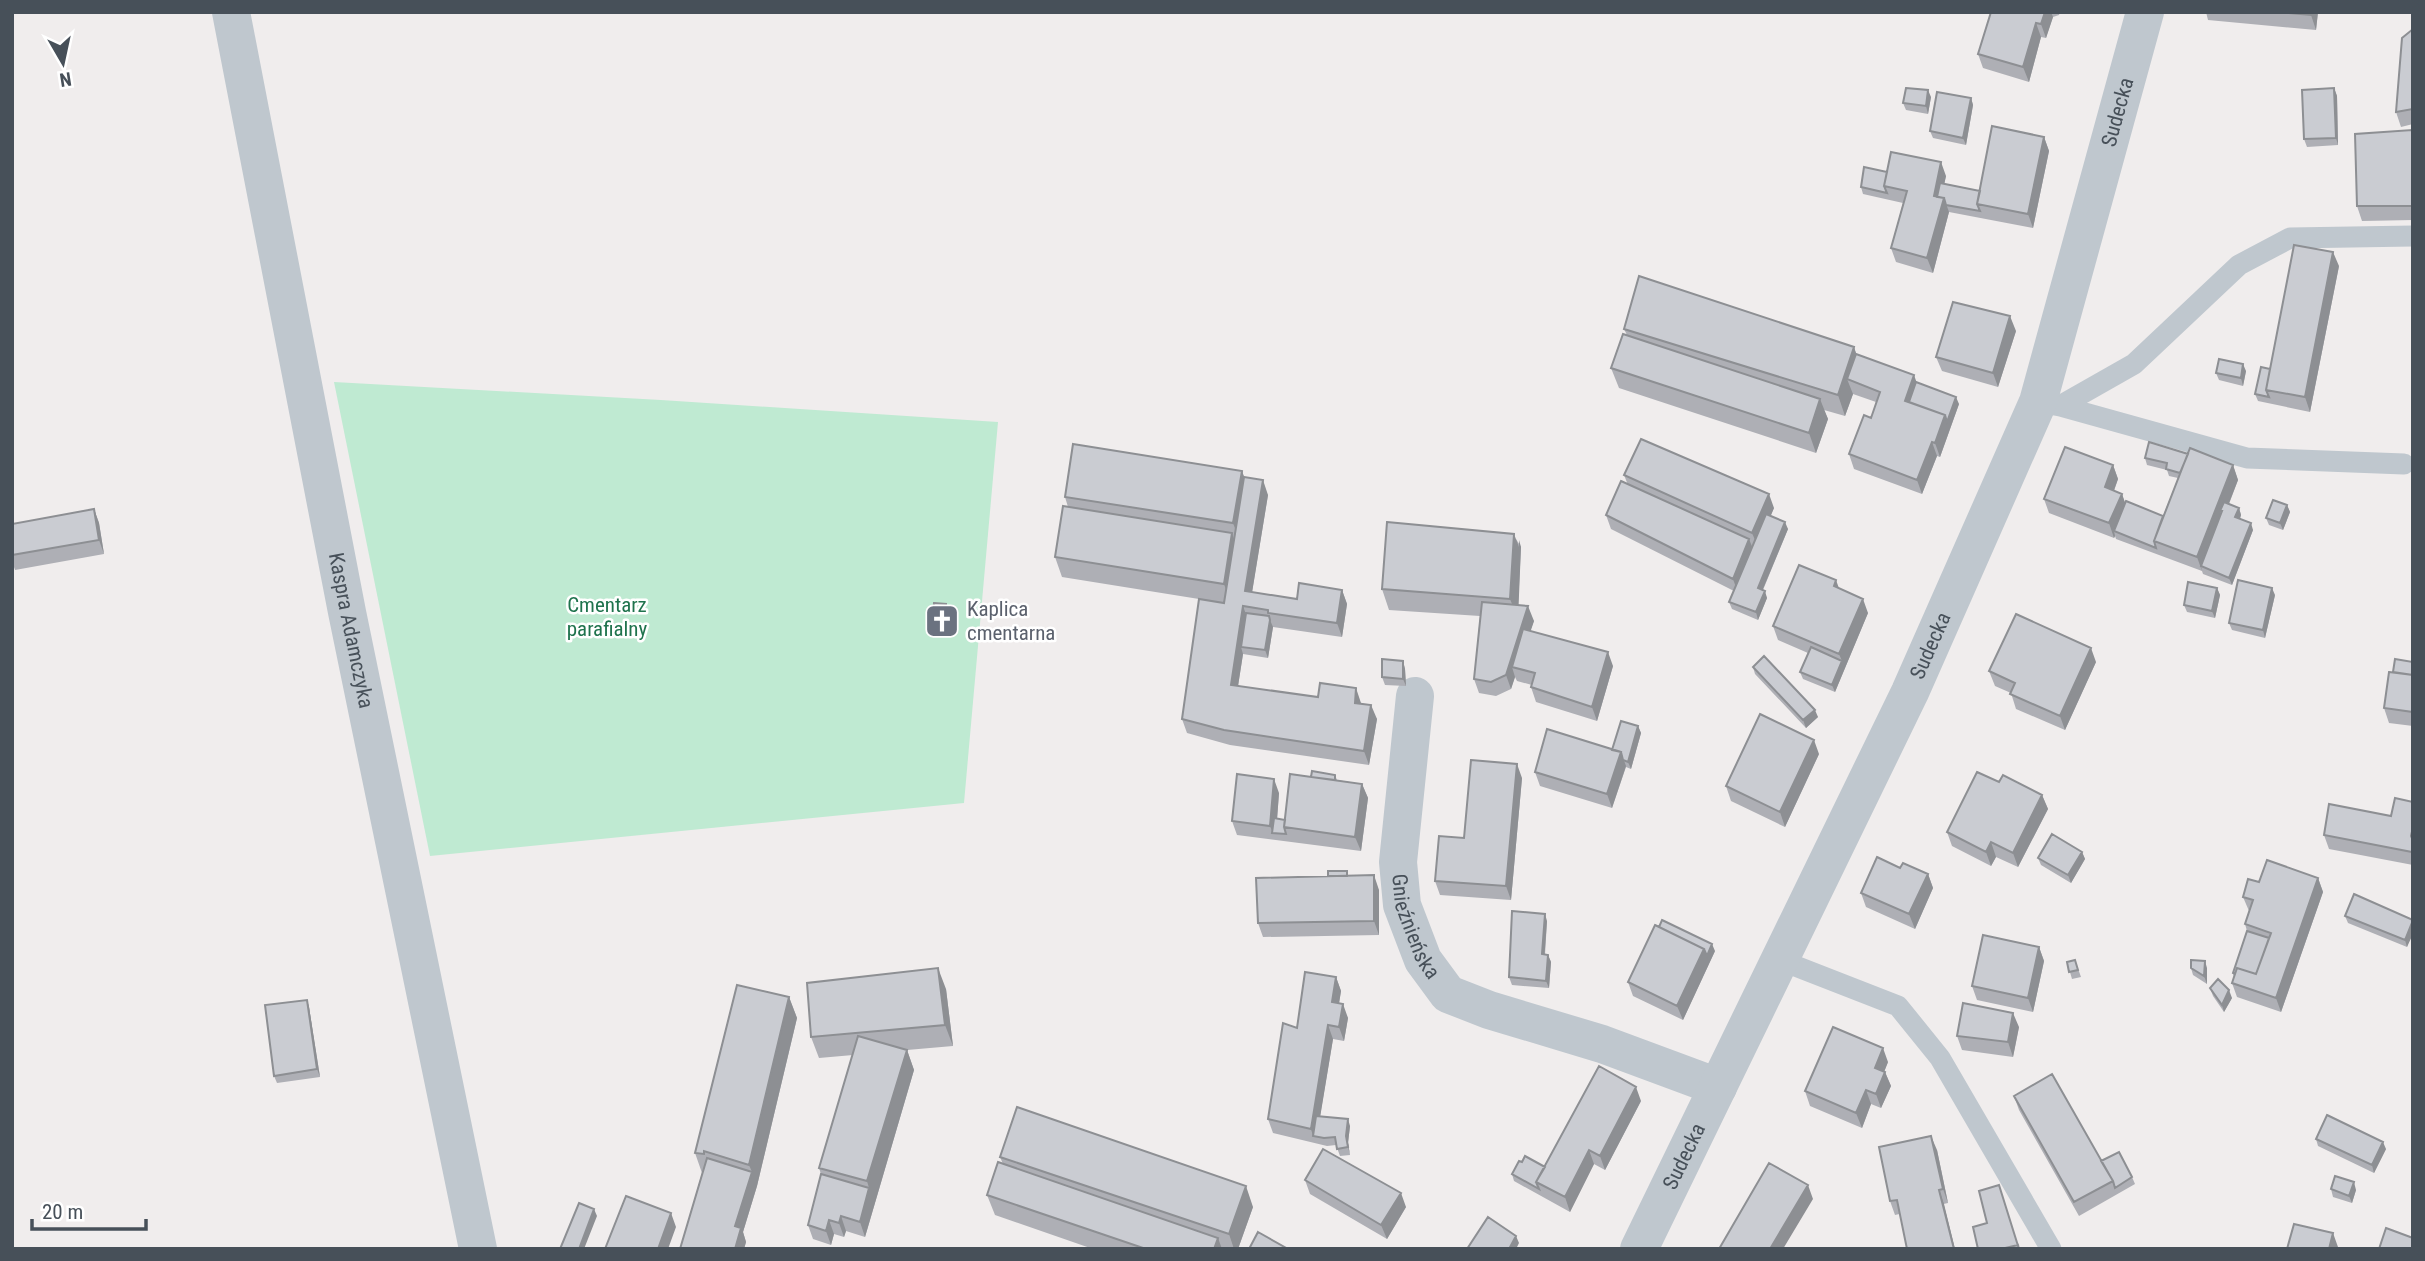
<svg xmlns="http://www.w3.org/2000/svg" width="2425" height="1261" viewBox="0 0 2425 1261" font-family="'Roboto Condensed',sans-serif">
<rect width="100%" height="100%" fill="#f0eded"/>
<path fill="#bfead2" d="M334,382L661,400L998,422L964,803L430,856Z"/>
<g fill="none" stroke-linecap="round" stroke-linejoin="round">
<path stroke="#bfc7ce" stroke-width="21" d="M2038,402L2060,406L2134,364L2239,265L2290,238L2413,236
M2060,406L2247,458L2404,464
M1780,960L1898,1006L1940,1058L2051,1249"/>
<g stroke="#bfc7ce" stroke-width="38">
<path id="s1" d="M231,12L347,612L478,1249"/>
<path id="s2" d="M1415,696L1398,862L1402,905L1423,960L1448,994L1489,1010L1602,1044L1718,1087"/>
<path id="s3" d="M1639,1249L1910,692L2038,402L2145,12"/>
</g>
</g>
<path fill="#aeafb5" d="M1991,12H2060L2059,15L2053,17L2046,38L2041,37L2029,82L1983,68L1978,54Z
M2206,12H2318L2316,30L2208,20Z
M2413,29V124L2401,127L2396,112Z
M2334,88L2337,96L2338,145L2307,147L2304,139Z
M1931,97L1928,114L1906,110L1903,103Z
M1971,98L1973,105L1966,145L1933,138L1930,131Z
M2413,134V220L2362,221L2357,206Z
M2044,137L2049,151L2033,228L1949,212L1933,273L1896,262L1891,248L1903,203L1863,194L1861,187L1887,172L1946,176L1944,184L1980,191Z
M2339,266L2310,412L2258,401L2255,394L2270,369Z
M1624,329L1854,347L1856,354L1916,382L1959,404L1940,457L1937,456L1922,494L1854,469L1849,454L1871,418L1876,402L1853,394L1845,416L1824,410L1828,419L1816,453L1619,388L1611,368L1627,335Z
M2016,331L1998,387L1942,371L1936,357Z
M2246,371L2243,386L2219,380L2216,373Z
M2188,454L2233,465L2238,480L2229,504L2239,508L2241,515L2240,519L2253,530L2232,585L2203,574L2202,571L2116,539L2115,536L2114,538L2049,513L2044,499L2113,465L2118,479L2114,491L2122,494L2125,504L2163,516L2178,478L2169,476L2167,470L2147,465L2145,458Z
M1242,471L1244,477L1268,495L1252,592L1297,599L1342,590L1347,604L1342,637L1273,627L1268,658L1243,654L1238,686L1361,703L1377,719L1369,765L1230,745L1187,733L1182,719L1199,599L1062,577L1055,557L1068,507L1065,497Z
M1624,475L1774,508L1770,516L1788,529L1763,590L1767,598L1758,620L1732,609L1729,602L1734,591L1611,529L1606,515L1628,485Z
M2287,505L2290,512L2283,530L2269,525L2266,518Z
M94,509L99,523L104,554L15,570L12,561V524Z
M1516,539L1521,547L1518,606L1534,621L1530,631L1613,666L1597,721L1536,702L1531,687L1532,685L1517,681L1515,677L1511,689L1496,696L1479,693L1474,679L1480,616L1389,610L1382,589Z
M2217,588L2220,595L2215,618L2187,612L2184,605Z
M1840,589L1868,613L1835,692L1803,679L1800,672L1808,653L1778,640L1773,626Z
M2275,595L2265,638L2232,630L2229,623Z
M946,604L949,611L947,632L935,631L932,624Z
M1403,661L1405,669L1406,686L1385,685L1382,677Z
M2096,662L2065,730L2016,709L2011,693L1995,686L1989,671Z
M2413,662V726L2389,723L2384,708Z
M1753,667L1818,717L1806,728L1755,674Z
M1638,726L1641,733L1631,769L1626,767L1612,808L1540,786L1535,772L1612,750Z
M1819,754L1785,827L1731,801L1726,786Z
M1335,775L1337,780L1362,784L1368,798L1361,851L1237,835L1232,821L1279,793L1277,819L1285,820L1311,777Z
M1522,778L1511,900L1440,895L1435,881L1464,838Z
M1999,782L2042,795L2048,809L2018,867L1996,857L1991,866L1952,846L1947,832Z
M2413,802V865L2329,849L2324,835L2391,816Z
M2082,852L2085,859L2071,883L2041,865L2038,858Z
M1900,868L1928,874L1933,888L1915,929L1866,907L1861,893Z
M1348,876L1379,890V935L1263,937L1258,923Z
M2318,878L2323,892L2281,1012L2237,997L2232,983L2234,977L2233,973L2247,931L2245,924L2249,911L2243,897L2259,882Z
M2345,916L2413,920L2407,947L2348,923Z
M1547,921L1545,955H1548L1551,962L1549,988L1512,985L1509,977Z
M2039,947L2044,961L2033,1012L1977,1000L1972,986Z
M1715,951L1683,1020L1633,996L1628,982Z
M2075,960L2081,977L2072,979L2067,962Z
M2191,968H2207V984L2193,975Z
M1336,977L1341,991L1339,1003L1348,1018L1344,1041L1333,1039L1320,1116L1350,1126L1348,1143L1350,1155L1340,1156L1336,1145L1327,1146L1273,1133L1268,1119Z
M2210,988L2232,998L2224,1012L2213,996Z
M946,989L953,1046L907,1050L914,1070L865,1237L846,1231L844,1237L834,1234L831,1245L813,1239L808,1225L821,1174L819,1168L853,1055L819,1058L811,1037Z
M789,997L797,1018L757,1186L743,1232L746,1242L744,1249H680L702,1173L695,1153Z
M307,1000L309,1007L320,1077L277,1083L274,1076Z
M2019,1027L2013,1057L1962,1050L1957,1036Z
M1888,1062L1884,1072H1885L1891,1086L1881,1108L1871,1104L1862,1128L1810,1106L1805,1091Z
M2014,1096L2101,1161L2132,1177L2135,1184L2079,1216L2019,1110Z
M1641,1101L1605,1170L1594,1164L1570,1212L1514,1181L1512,1174L1522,1162L1545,1167Z
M2316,1139L2386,1149L2374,1173L2318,1146Z
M1937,1150L1948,1203L1895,1215L1890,1201Z
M1000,1157L1253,1207L1238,1249H1093L995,1215L987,1195L1003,1164Z
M1305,1180L1406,1207L1387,1239L1310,1194Z
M2331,1189L2356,1190L2352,1203L2333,1197Z"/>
<path fill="#8d8f93" d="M2045,12H2051L2053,17L2046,38L2041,24Z
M2312,12H2318L2316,30L2311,15Z
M2036,23L2041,37L2029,82L2023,67Z
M2334,88L2337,96L2338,145L2336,138Z
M1928,90L1931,97L1928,114L1926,106Z
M1971,98L1973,105L1966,145L1963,138Z
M2044,137L2049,151L2033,228L2028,214Z
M1941,162L1946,176L1940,204L1934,196Z
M1944,198L1949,212L1933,273L1927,258Z
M2333,252L2339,266L2310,412L2305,397Z
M2010,316L2016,331L1998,387L1993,373Z
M1854,347L1861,368L1847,379L1853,394L1845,416L1838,395Z
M2243,364L2246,371L2243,386L2241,378Z
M1914,375L1919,389L1912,409L1905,401Z
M1956,397L1959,404L1940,457L1935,443L1945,415Z
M1820,399L1828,419L1816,453L1809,433Z
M1932,442L1937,456L1922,494L1917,480Z
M2113,465L2118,479L2110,501L2105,487Z
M2233,465L2238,480L2224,516L2222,511H2220L2223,518L2201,566L2202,571L2197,557Z
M1242,471L1249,491L1241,544L1233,523Z
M1263,480L1268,495L1250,605L1245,591Z
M1769,494L1774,508L1758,547L1752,533Z
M2122,494L2127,508L2114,531L2115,536L2114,538L2109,523Z
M2287,505L2290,512L2283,530L2280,523Z
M2239,508L2241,515L2238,524L2235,517Z
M94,509L99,523L104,554L99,540Z
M1785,522L1788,529L1760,596L1758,588Z
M2251,523L2253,530L2232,585L2229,578Z
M1232,533L1239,554L1231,604L1224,584Z
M1514,534L1519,547V540L1521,547L1518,619L1510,599Z
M1749,539L1755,554L1738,593L1733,579Z
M1836,580L1841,594L1834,586Z
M2217,588L2220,595L2215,618L2212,611Z
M2272,588L2275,595L2265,638L2263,630Z
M1342,590L1347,604L1342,637L1337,623Z
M1765,591L1767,598L1758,620L1756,612Z
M1863,599L1868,613L1835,692L1832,685L1842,661L1839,654Z
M946,604L949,611L947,632L945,625Z
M1243,606L1248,620L1241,647L1243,654L1236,699L1231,685Z
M1528,606L1534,621L1518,669L1512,667L1515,677L1511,689L1506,675Z
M1270,620L1273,627L1268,658L1265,650Z
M2091,648L2096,662L2065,730L2060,716Z
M1608,652L1613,666L1597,721L1592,707Z
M1403,661L1405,669L1406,686L1403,679Z
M1356,688L1361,703L1360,717L1355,703Z
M1371,705L1377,719L1369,765L1364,751Z
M1815,710L1818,717L1806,728L1803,720Z
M1638,726L1641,733L1631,769L1628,762Z
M1814,740L1819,754L1785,827L1780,812Z
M1621,752L1626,766L1612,808L1607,794Z
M1517,764L1522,778L1511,900L1506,886Z
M1274,779L1279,793L1276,833H1273L1270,826Z
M1362,784L1368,798L1361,851L1355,837Z
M2042,795L2048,809L2018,867L2013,853Z
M1991,842L1996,857L1991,866L1986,852Z
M2082,852L2085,859L2071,883L2068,875Z
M1928,874L1933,888L1915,929L1909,914Z
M1374,875L1379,890V935L1374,921Z
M2318,878L2323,892L2281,1012L2276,998Z
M1545,914L1547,921L1544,962L1542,954Z
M2413,920V934L2407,947L2405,940Z
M1712,944L1715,951L1683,1020L1677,1006L1704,949Z
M2039,947L2044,961L2033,1012L2028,998Z
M1548,955L1551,962L1549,988L1546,981Z
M2205,961L2207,968V984L2204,976Z
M938,968L946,989L953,1046L945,1025Z
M1336,977L1341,991L1337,1016L1332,1002Z
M2229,990L2232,998L2224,1012L2222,1005Z
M789,997L797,1018L757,1186L743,1232L746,1242L744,1249H735V1226L752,1172L749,1165Z
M307,1000L309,1007L320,1077L317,1069Z
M1343,1004L1348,1018L1344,1041L1339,1027Z
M2013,1013L2019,1027L2013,1057L2008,1042Z
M1328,1025L1333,1039L1317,1136H1313L1311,1129Z
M1883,1048L1888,1062L1880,1082L1875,1068Z
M907,1050L914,1070L865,1237L860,1222L869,1188L867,1181Z
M1885,1072L1891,1086L1881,1108L1876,1094Z
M1636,1087L1641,1101L1605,1170L1600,1156Z
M1866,1090L1871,1104L1862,1128L1856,1113Z
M1348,1119L1350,1126L1348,1143L1350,1155L1348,1147L1346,1136Z
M1931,1136L1937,1150L1948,1203L1943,1189Z
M2383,1142L2386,1149L2374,1173L2372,1165Z
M1589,1150L1594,1164L1570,1212L1565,1197Z
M2354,1182L2356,1190L2352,1203L2349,1196Z
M1808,1185L1813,1199L1783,1249H1770Z
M1246,1186L1253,1207L1238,1249H1234L1229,1234Z
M1939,1190L1944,1204L1955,1249H1954Z
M1401,1193L1406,1207L1387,1239L1381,1225Z
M594,1209L597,1216L584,1249H579Z
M671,1213L676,1227L668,1249H658Z
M841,1216L846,1231L844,1237L839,1223Z
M829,1220L834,1234L831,1245L826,1231Z
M2333,1233L2338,1247V1249H2329Z
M1516,1236L1519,1243L1516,1249H1509Z
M1218,1238L1222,1249H1214Z"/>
<path fill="#caccd2" stroke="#8d8f93" stroke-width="2" d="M1991,12H2045L2041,24L2036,23L2023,67L1978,54Z
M2277,12H2312L2311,15Z
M2413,29V109L2396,112L2402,38Z
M1906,88L1928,90L1926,106L1903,103Z
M2334,88L2336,138L2304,139L2302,90Z
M1937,92L1971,98L1963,138L1930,131Z
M1992,126L2044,137L2028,214L1977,204Z
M2412,130L2413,206H2357L2355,134Z
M1891,152L1941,162L1934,196L1944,198L1927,258L1891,248L1907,191L1884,186Z
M1864,167L1887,172L1884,186L1887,193L1861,187Z
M1940,183L1980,191L1977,204L1980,211L1946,205L1944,198L1937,197Z
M2294,245L2333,252L2305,397L2266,390Z
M1639,276L1854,347L1838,395L1624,329Z
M1953,302L2010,316L1993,373L1936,357Z
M1623,334L1820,399L1809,433L1611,368Z
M1856,354L1914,375L1905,401L1945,415L1935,443L1932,442L1917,480L1849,454L1864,415L1871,418L1880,392L1847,379Z
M2219,359L2243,364L2241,378L2216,373Z
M2261,367L2270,369L2266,390L2269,397L2255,394Z
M1916,382L1956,397L1947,422L1945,415L1909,402Z
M1641,439L1769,494L1752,533L1624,475Z
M2149,442L2188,454L2180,473L2166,469L2167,463L2145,458Z
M1073,444L1242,471L1233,523L1065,497Z
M2065,447L2113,465L2105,487L2122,494L2109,523L2044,499Z
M2190,448L2233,465L2197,557L2154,541Z
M1244,477L1263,480L1245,591L1297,599L1299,583L1342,590L1337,623L1268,613V610L1243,606L1231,685L1318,697L1320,683L1356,688L1355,703L1371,705L1364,751L1224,730L1182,719L1199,599L1224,603Z
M1621,481L1749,539L1733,579L1606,515Z
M2273,500L2287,505L2280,523L2266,518Z
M2126,501L2163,516L2154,541L2156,548L2114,531Z
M2224,502L2239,508L2235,517L2251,523L2229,578L2201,566L2222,511H2220Z
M1063,506L1232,533L1224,584L1055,557Z
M94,509L99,540L12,555V524Z
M1766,514L1785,522L1758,588L1765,591L1756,612L1729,602Z
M1387,522L1514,534L1510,599L1382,589Z
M1799,565L1836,580L1834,586L1863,599L1839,654L1773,626Z
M2238,580L2272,588L2263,630L2229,623Z
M2188,582L2217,588L2212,611L2184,605Z
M1482,602L1528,606L1506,675L1491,682L1474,679Z
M934,603L946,604L945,625L932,624Z
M1246,613L1269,616L1270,620L1265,650L1241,647Z
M2016,614L2091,648L2060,716L2010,694L2015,683L1989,671Z
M1523,629L1608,652L1592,707L1531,687L1535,673L1512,667Z
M1811,647L1842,661L1832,685L1800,672Z
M1764,656L1815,710L1803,720L1753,667Z
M1382,659L1403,661V679L1382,677Z
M2395,659L2413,662V675L2393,672Z
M2389,672L2413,675V712L2384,708Z
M1760,714L1814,740L1780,812L1726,786Z
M1621,721L1638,726L1628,762L1623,760L1621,752L1612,750Z
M1547,729L1621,752L1607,794L1535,772Z
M1471,760L1517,764L1506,886L1435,881L1439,836L1464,838Z
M1312,771L1335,775V780L1311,777Z
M1977,772L1999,782L2003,775L2042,795L2013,853L1991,842L1986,852L1947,832Z
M1237,774L1274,779L1270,826L1232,821Z
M1290,774L1362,784L1355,837L1284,827Z
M2395,798L2413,802V827L2411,836L2413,841L2412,852L2324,835L2329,804L2391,816Z
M1274,818L1285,820L1284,827L1286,834L1272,833Z
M2052,834L2082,852L2068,875L2038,858Z
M1877,857L1900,868L1903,863L1928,874L1909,914L1861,893Z
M2267,860L2318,878L2276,998L2232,983L2237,968L2256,974L2271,933L2245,924L2253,900L2243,897L2248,879L2259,882Z
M1328,871H1347V876H1328Z
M1374,875V921L1258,923L1256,878Z
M2354,894L2413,920L2405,940L2345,916Z
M1512,911L1545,914L1542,954L1548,955L1546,981L1509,977Z
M1662,920L1712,944L1707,956L1704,949L1659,927Z
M1655,925L1704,949L1677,1006L1628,982Z
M2247,931L2269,938L2256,974L2237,968L2235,974L2233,973Z
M1983,935L2039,947L2028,998L1972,986Z
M2075,960L2078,970L2069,972L2067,962Z
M2191,960L2205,961L2204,976L2191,968Z
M938,968L945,1025L811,1037L807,983Z
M1305,972L1336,977L1332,1002L1343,1004L1339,1027L1328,1025L1311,1129L1268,1119L1283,1023L1297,1028Z
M2218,979L2229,990L2222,1005L2210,988Z
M737,985L789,997L749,1165L704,1151V1154L695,1153Z
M307,1000L317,1069L274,1076L265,1005Z
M1963,1003L2013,1013L2008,1042L1957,1036Z
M1833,1027L1883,1048L1875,1068L1885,1072L1876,1094L1866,1090L1856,1113L1805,1091Z
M858,1036L907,1050L867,1181L819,1168Z
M1599,1066L1636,1087L1600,1156L1589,1150L1565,1197L1536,1182Z
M2052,1074L2113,1181L2074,1202L2014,1096Z
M1017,1107L1246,1186L1229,1234L1000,1157Z
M2327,1115L2383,1142L2372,1165L2316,1139Z
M1316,1116L1348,1119L1346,1136L1348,1147L1337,1149L1335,1137L1324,1138L1313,1136Z
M1931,1136L1943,1189L1939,1190L1954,1249H1907L1897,1200L1890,1201L1879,1147Z
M1323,1149L1401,1193L1381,1225L1305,1180Z
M2119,1152L2132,1177L2115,1188L2113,1181L2101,1161Z
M1525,1156L1545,1167L1536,1182L1539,1189L1512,1174L1519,1161L1522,1162Z
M707,1158L752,1172L735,1226L741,1228L735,1249H680Z
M998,1162L1218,1238L1214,1249H1146L987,1195Z
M1769,1163L1808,1185L1770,1249H1719Z
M821,1174L869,1188L860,1222L841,1216L839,1223L829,1220L826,1231L808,1225Z
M2335,1176L2354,1182L2349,1196L2331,1189Z
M1999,1185L2019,1249L2018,1245L2001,1249H1978L1973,1227L1987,1223L1979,1191Z
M626,1196L671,1213L658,1249H605Z
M579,1203L594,1209L579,1249H560Z
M1488,1217L1516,1236L1509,1249H1467Z
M2294,1224L2333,1233L2329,1249H2287Z
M2386,1228L2413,1238V1249H2379Z
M1258,1232L1288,1249H1249Z
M2018,1245L2019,1249H2001Z"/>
<defs>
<g id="church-square" transform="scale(1.75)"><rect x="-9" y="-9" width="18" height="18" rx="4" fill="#6b7280" stroke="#fff"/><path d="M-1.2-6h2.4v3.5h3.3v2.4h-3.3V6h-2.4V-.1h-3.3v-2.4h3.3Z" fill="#fff"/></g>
</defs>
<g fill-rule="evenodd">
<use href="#church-square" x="942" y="621"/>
</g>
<g text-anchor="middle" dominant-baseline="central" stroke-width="5" stroke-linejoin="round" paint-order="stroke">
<g font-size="21" fill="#475059" stroke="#fff">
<text stroke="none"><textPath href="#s3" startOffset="1237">Sudecka</textPath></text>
<text stroke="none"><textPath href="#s1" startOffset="630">Kaspra Adamczyka</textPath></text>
<text stroke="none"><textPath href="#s3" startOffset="670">Sudecka</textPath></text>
<text stroke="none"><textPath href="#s2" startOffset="234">Gnieźnieńska</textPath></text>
<text stroke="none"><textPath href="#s3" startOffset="103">Sudecka</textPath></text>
</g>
<g font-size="21" fill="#1f734d" stroke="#fff">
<text x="607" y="605">Cmentarz<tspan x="607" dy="24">parafialny</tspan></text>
</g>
<g font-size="21" fill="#5b616d" stroke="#fff" text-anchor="start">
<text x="967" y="609">Kaplica<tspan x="967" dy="24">cmentarna</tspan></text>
</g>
</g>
<rect width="2425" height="1261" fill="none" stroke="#475059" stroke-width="28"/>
<g transform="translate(63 63) rotate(171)" stroke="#ffffff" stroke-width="5" paint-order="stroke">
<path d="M0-5L12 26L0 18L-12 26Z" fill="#475059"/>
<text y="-10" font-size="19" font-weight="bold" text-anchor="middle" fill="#475059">N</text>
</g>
<path d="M32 1219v10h114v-10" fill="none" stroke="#475059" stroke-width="3.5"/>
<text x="42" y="1219" font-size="21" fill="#475059" stroke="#ffffff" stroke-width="5" paint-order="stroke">20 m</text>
</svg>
